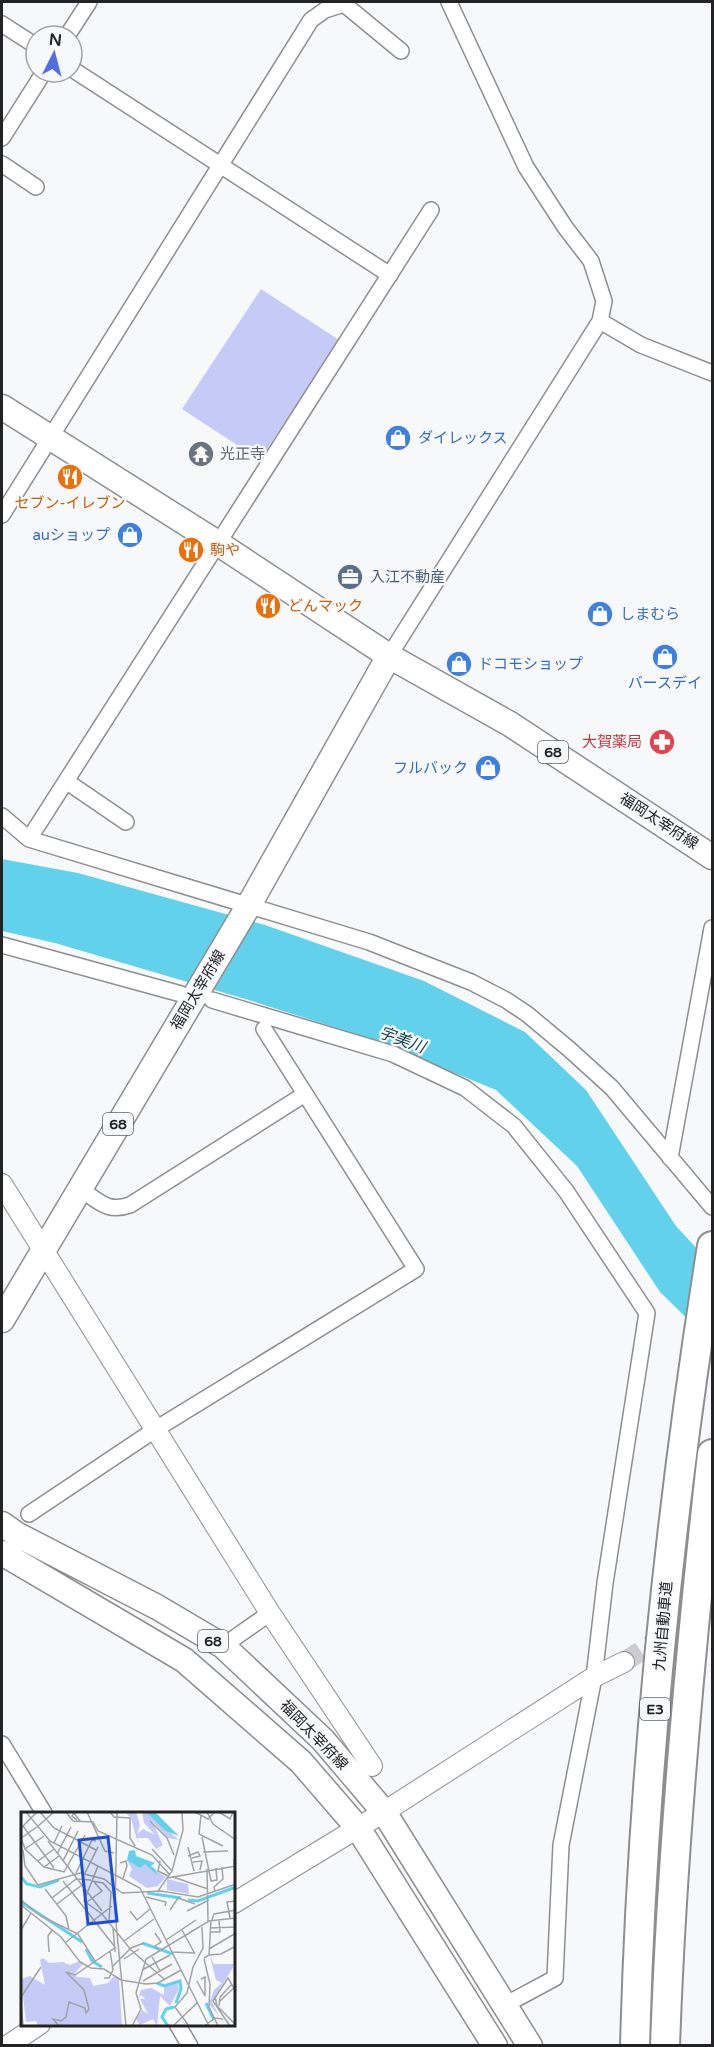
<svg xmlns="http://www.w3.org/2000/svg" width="714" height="2047" viewBox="0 0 714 2047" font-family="'Varela Round','Noto Sans JP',sans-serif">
<rect width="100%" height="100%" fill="#f7f8fa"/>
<path fill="#c5caf7" d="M261,289L339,340L260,460L182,409Z"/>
<path fill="#62d2ec" d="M2,859L78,873L265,925L424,981L525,1032L586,1090L676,1226L712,1265V1343L660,1292L577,1166L496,1090L374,1040L252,1001L55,943L2,931Z"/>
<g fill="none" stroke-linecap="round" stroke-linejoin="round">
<path stroke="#cdcdcf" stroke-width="20" stroke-dasharray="20 10" stroke-linecap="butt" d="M624,1662L712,1605"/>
<g stroke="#8e8e90" stroke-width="18">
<path id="minor" d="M2,24L36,46
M67,36L89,2
M72,69L390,275
M2,138L44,72
M2,164L36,187
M600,321L641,345L712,373
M2,515L311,20L325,10L344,4L401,51
M389,656L600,321L604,301L591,261L565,227L526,167L449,2
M66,781L126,822
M2,816L29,839L369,942L471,982L506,1000L527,1014L569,1049L612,1088L712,1207
M29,839L431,210
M2,945L181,994
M212,1000L393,1054L465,1088L514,1126L566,1191L647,1313L605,1583L594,1677L561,1845L555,1978L505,2005
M670,1158L712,928
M80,1189C99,1201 107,1213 130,1205L305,1094
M29,1514L156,1429L416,1269L264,1029
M223,1646L270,1613
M2,1744L44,1813
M177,2024L190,2046"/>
</g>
<g stroke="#8e8e90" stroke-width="22">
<path id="tertiary" d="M2,1184L270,1613L372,1766
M234,1903L384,1812L594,1677L624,1662
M7,2046L40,2024"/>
</g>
<g stroke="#8e8e90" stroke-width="27">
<path id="primary" d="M2,407L219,544L389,656L510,724L712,857
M2,1320L249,905L389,656
M2,1524L16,1534L157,1607L223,1646L323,1740L384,1812L530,2046
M2,1553L184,1660L301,1762L358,1828L495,2046"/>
</g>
<g stroke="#8e8e90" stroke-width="32">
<path id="motorway" d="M635,2046C642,1778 670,1510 712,1246
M665,2046C672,1848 690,1651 712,1454"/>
</g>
<use href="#minor" stroke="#fff" stroke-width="15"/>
<use href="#tertiary" stroke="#fff" stroke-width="20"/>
<use href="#primary" stroke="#fff" stroke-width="24"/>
<use href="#motorway" stroke="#fff" stroke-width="28"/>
</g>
<defs>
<g id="shop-disc" transform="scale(1.35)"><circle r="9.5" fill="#3f7fe0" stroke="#f7f8fa"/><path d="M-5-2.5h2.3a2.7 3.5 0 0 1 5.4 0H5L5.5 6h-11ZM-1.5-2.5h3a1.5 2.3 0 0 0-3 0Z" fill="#fff"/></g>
<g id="temple-disc" transform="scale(1.35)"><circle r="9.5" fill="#6b7280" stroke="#f7f8fa"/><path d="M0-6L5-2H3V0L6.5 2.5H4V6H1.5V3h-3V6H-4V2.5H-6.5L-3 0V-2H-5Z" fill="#fff"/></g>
<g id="restaurant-disc" transform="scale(1.35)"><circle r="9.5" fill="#e8710a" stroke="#f7f8fa"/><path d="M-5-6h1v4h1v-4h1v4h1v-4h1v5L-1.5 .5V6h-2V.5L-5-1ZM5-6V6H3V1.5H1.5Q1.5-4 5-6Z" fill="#fff"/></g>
<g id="office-disc" transform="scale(1.35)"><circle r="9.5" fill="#5c6f8a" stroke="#f7f8fa"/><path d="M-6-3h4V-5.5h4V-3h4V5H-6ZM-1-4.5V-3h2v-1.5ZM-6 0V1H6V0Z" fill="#fff"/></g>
<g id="pharmacy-disc" transform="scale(1.35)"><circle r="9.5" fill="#e0444e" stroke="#f7f8fa"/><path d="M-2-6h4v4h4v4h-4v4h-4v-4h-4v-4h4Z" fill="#fff"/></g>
</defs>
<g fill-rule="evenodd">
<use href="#shop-disc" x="398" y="438"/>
<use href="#temple-disc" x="201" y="454"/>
<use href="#restaurant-disc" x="70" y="477"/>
<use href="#shop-disc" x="130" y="535"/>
<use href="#restaurant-disc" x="191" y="550"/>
<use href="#office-disc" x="350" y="577"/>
<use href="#restaurant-disc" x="268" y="606"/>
<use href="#shop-disc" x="600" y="614"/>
<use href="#shop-disc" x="665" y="657"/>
<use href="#shop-disc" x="459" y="664"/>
<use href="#pharmacy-disc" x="662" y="742"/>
<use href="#shop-disc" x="488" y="768"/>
</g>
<g text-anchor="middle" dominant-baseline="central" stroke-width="4.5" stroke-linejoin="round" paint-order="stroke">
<g fill="#f7f8fa" stroke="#636364" stroke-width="1.5">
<rect x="538" y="741" width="30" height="22" rx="4.5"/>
<rect x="103" y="1113" width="30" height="22" rx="4.5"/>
<rect x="198" y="1630" width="30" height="22" rx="4.5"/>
<rect x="640" y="1698" width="30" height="22" rx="4.5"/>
</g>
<g font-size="14" font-weight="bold" fill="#232324">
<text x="553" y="752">68</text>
<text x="118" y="1124">68</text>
<text x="213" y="1641">68</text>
<text x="655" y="1709">E3</text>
</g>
<g font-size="15" fill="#366cbe" stroke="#f7f8fa" text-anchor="start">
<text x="418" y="438">ダイレックス</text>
<text x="110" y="535" text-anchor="end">auショップ</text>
<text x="620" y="614">しまむら</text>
<text x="478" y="664">ドコモショップ</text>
<text x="665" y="683" text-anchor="middle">バースデイ</text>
<text x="468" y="768" text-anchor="end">フルバック</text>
</g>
<g font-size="15" fill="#5b616d" stroke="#f7f8fa" text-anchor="start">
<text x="220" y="454">光正寺</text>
</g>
<g font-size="15" fill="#c56008" stroke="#f7f8fa" text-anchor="start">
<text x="70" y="503" text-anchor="middle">セブン-イレブン</text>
<text x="210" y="550">駒や</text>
<text x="288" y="606">どんマック</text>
</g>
<g font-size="15" fill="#4e5e75" stroke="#f7f8fa" text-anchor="start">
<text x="370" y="577">入江不動産</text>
</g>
<g font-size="15" fill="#be3a42" stroke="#f7f8fa" text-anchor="end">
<text x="642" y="742">大賀薬局</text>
</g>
<g font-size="15" fill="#232324" stroke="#f7f8fa">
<text transform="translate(659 821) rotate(33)">福岡太宰府線</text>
<text transform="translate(198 990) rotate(-59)">福岡太宰府線</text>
<text transform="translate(663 1626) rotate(-85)">九州自動車道</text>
<text transform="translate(314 1735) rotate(46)">福岡太宰府線</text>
</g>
<g font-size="16" font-style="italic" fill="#0f434d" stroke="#f7f8fa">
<text transform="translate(402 1040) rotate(20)">宇美川</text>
</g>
</g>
<g transform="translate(21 1812)">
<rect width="214" height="214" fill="#f7f8fa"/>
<path d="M104,0H115L119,13L116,22L122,17L134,23L123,11L121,0H125L158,28L147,26L131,9L142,33L135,37L127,26H116L117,32L110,6ZM106,48L124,52L145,65L137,74L126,76L108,64L111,57ZM146,67L167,72L168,82L146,78ZM189,144L193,152H214L191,190L198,204L188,192L193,178L201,171L195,168ZM22,146L28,151L42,150L49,153L59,149L62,152L54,161L56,165L69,166L72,174L87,171L93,164L98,167L101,214H17L15,209L5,210L0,167L9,164L24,173L19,148ZM156,169L158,177L149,194L139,184L136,214L132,207L119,213L115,207L121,198L127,202L119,187H124L120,183L117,187L120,178L130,176L143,183V173Z" fill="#c5caf7"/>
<path d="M125,0H134L158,24L145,19ZM114,38L115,44L134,51L130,54L135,58L136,63L124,52L119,56L106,48L108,39Z" fill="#62d2ec"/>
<path fill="none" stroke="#62d2ec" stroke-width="3" d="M0,65L6,72L19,75L38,68M126,81L160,86M167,88L177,89L215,75M0,90L61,130M121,131L152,142M65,137L71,149L81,155M136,171L143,174L159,169L160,177L155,191M185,191L193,208M147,214L141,205L145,197L153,195"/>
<path fill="none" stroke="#a2a3a4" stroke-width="1.5" d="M5,0L29,29L119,76L188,214M19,0L33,16L75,38M45,0L52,9L72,10L77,19L131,43L149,63M66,0L84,39L93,41M89,0L93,5L109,6V26L114,34M96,0L94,100L105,214M174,0L187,7L194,0M186,0L192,12L215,28M198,0L209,7L212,0M180,3L178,22L202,34M56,8L51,4L53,1L59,9M129,9L146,26L153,43M2,14L33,56M16,15L33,0M0,16L16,0M181,25L190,69L196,68L195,56M0,26L4,37L23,55L43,60L64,23M0,26L16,15M27,29L81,99M33,31L41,14M167,35L173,59M4,37L23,24M131,37L151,59M2,38L4,54L17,73L59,61L83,67L101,81L140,79L177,85L215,72M182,40L207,39M36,42L50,15M167,44L177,40L179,44L171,46M213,47L214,67M17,49L33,37M42,49L57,19M139,49L137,59L147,64M172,50L181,49L179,58M99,51L105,49L106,54L102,66M77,54L63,89L81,102L110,138L143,167M23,55L38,44M186,57L187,109M55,61L71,28L75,29M63,63L77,35M152,65L187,77M146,66L215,54M42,69L94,135M71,69L82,71L90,80L88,109M24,77L45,104L48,118M137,79L151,59L162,18L161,0M194,80L193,75L202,67L201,55M125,85L145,90L144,94M31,86L55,67L70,68M0,88L20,104L57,122L74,149M66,90L81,79L73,70M36,92L61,73M0,93L40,125L59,150L70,156L83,157L100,168L125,172L137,171L160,158M149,98L157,86L174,92M109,99L116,108L129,97M166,99L188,88M209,106L206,90L215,89M191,108L193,102L215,98M92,116L94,140M189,116L215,115M0,118L10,101M161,118L174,142M189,120H199L198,109M134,121L140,130L134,134L138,138M145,128L175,108M103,129L133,107M45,130L91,94M188,137L215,121M28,140L27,124L31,118M151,140L173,141M130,143L139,159M188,143L200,142L215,134M183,146L188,143L190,108M103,147L118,137M183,147L189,172L188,195L197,214M91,155L110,136L123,131M121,158L149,143M83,166H88L92,158L89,139M122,169L151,152M176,169L184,184V165L180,167M194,184L196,194L215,213M0,185L20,155M0,189L2,214M198,190L215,174M198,194L199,185L211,172M38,214L32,207L40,209L45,205L48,190L64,196L65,201L68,197L63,178L45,160L54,163L95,135M111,214L120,197L115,181L125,147L188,109L215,106M152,214L176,191M168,214L154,195L166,181L172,155L182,136L181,115M183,214L194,206L202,207M209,214L192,189L207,166L214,178"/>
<path fill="#1d4ed8" fill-opacity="0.15" stroke="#1d4ed8" stroke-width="3" d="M87,25L96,109L67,112L58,28Z"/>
<rect width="214" height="214" fill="none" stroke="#232324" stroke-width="3"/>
</g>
<rect width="714" height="2047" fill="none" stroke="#232324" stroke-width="6"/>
<g transform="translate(54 54) rotate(6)"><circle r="28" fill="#f7f8fa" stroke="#a2a3a4" stroke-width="1.5"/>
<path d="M0-4.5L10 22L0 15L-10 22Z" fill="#526ee3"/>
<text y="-9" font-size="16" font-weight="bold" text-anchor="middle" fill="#232324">N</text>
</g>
</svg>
